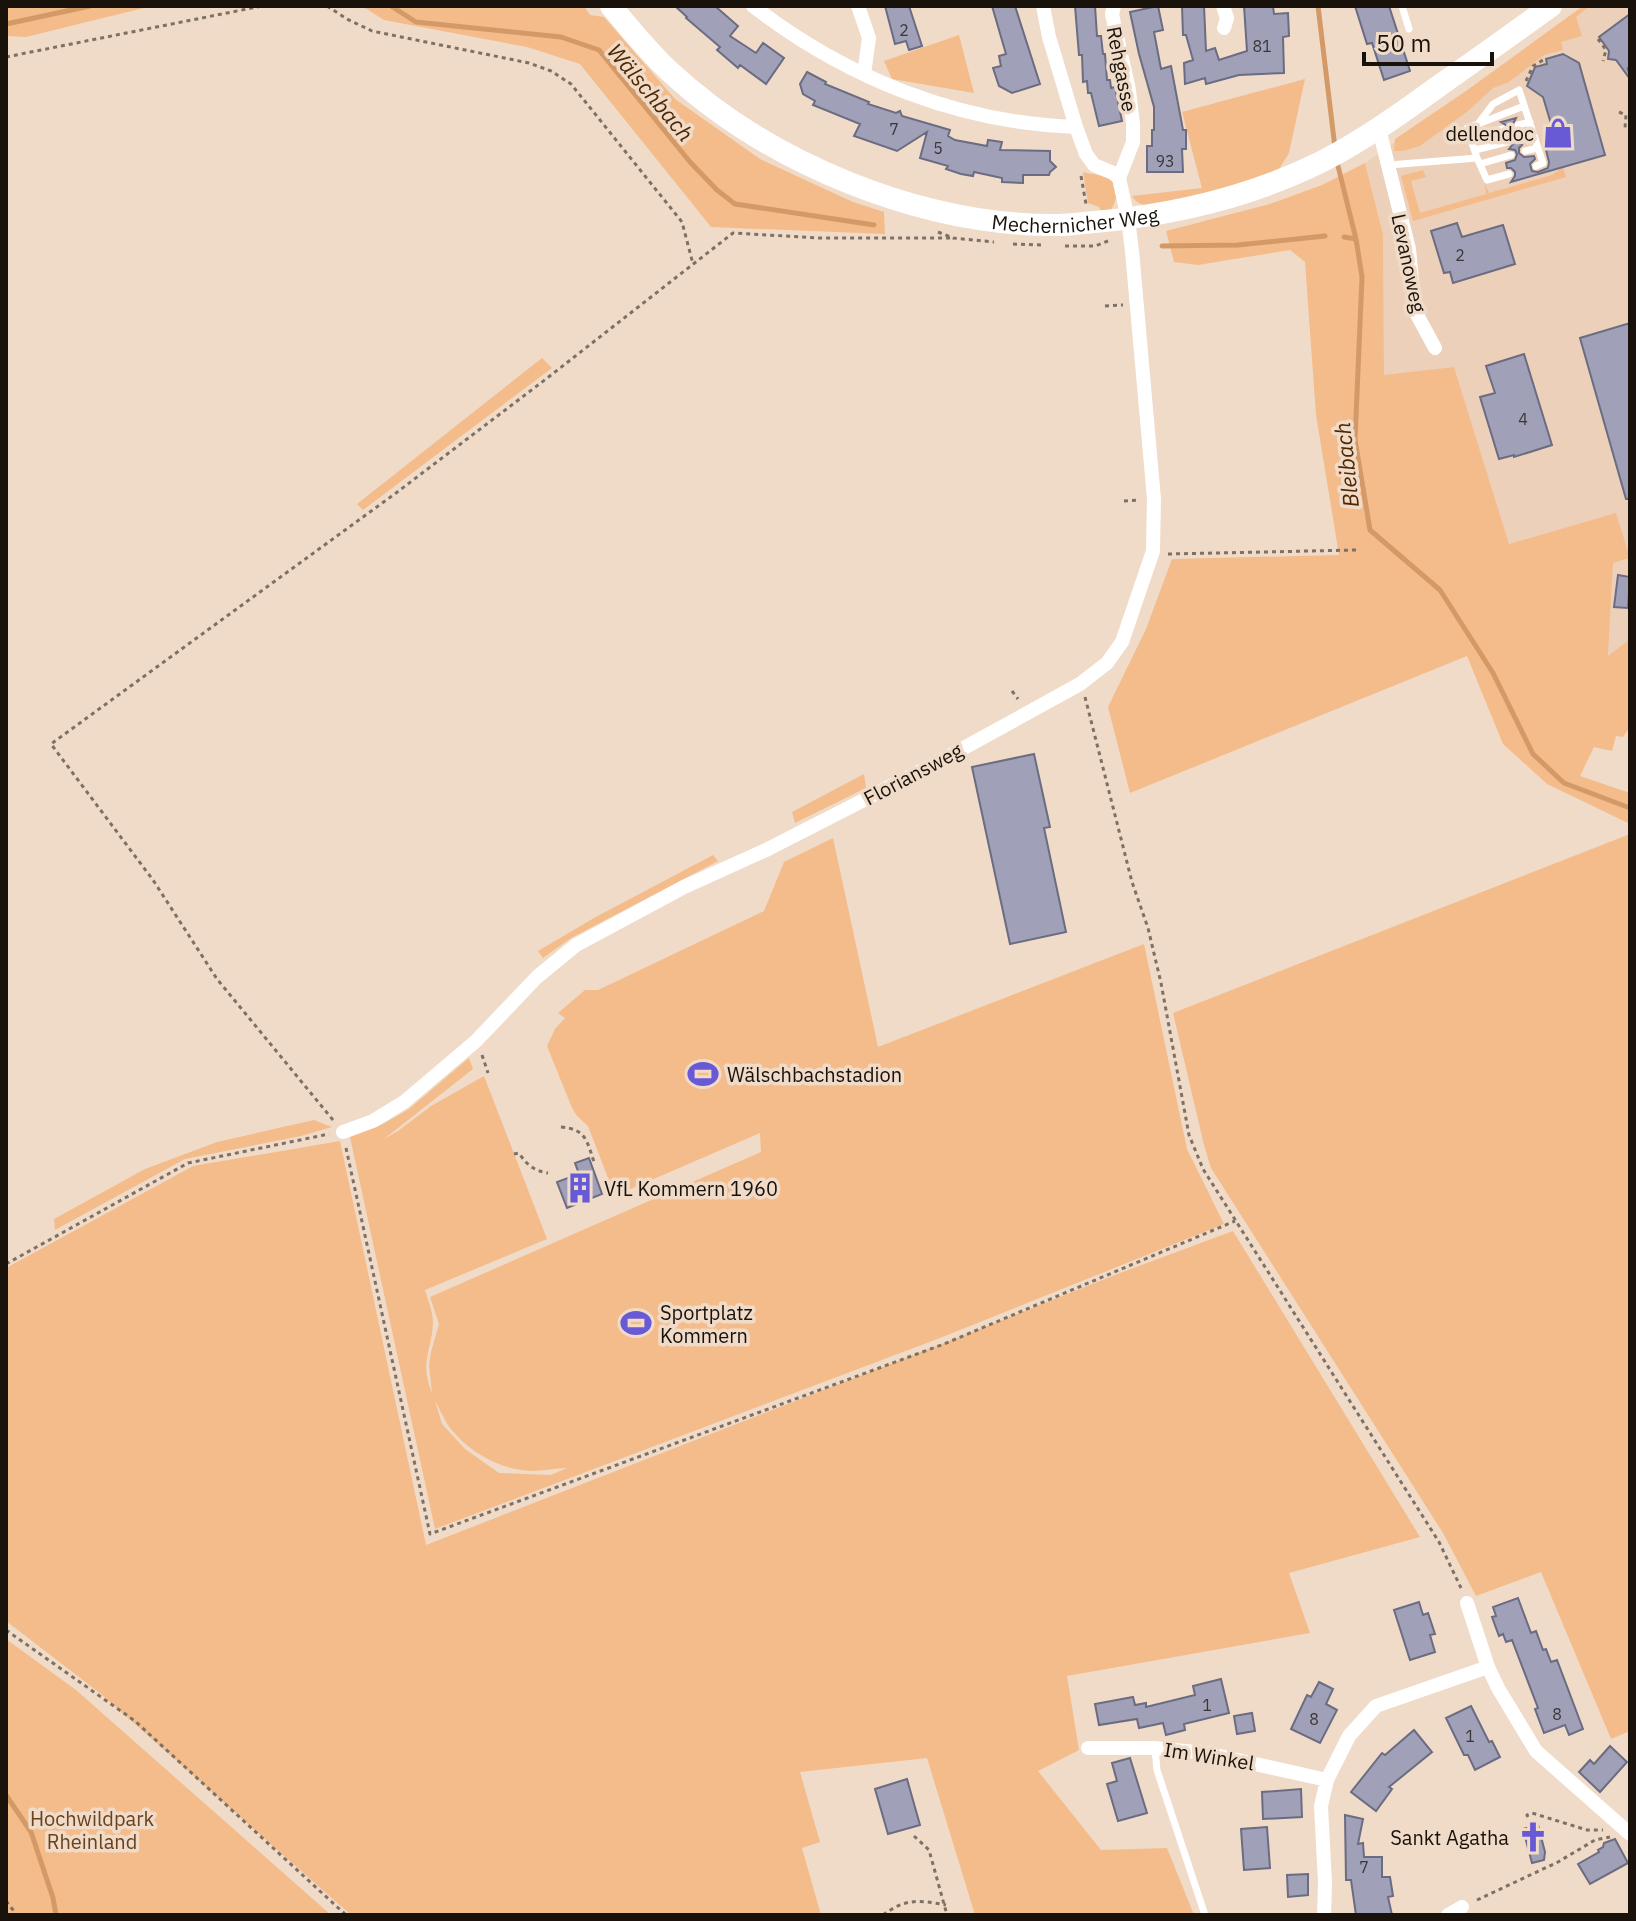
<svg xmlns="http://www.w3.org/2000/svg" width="1636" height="1921" viewBox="0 0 1636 1921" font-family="'IBM Plex Sans',sans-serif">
<rect width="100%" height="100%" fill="#f0dbc9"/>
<path fill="#ecd0b9" d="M1590,6H1630V639L1608,657L1613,563L1629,559L1509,545L1454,367L1384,376L1383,234L1365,163Z"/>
<path fill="#f4bc8a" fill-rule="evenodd" d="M6,6H152L26,37L6,36Z
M362,6H584L590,15L604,17L675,99L760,159L853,202L884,212L885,234L711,227L580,64L527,47L384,20Z
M1583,6H1590L1576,17L1582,36L1561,42L1563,50L1544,55L1509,82L1493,88L1468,111L1420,146L1403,151H1394L1395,139L1466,91Z
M959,35L974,93L892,79L884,61Z
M1305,79L1289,153L1276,174L1155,207C1145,205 1137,205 1132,196L1202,188L1182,112Z
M1365,163L1383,234L1384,375L1454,367L1509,544L1616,513L1630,558L1613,563L1608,656L1630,639V727L1623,737L1616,736L1612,751L1594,747L1580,776L1630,793V824L1547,784L1503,744L1467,656L1130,793L1108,707L1146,629L1172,559L1339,555L1316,415L1305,262L1290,250L1198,265L1174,262L1166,231L1270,204L1322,185Z
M1563,167L1566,177L1413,221L1401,176L1423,170L1426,177L1411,181L1420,213L1486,194L1485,184L1489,193L1552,175Z
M1083,172C1091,174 1103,175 1110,179C1121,186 1116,202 1111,210L1102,214L1099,207L1088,203Z
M542,358L552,368L363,510L357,504Z
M864,774L866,788L795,823L792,812Z
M1630,834V1731L1611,1739L1541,1572L1476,1596L1443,1533L1211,1168L1204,1145L1173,1013Z
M833,838L878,1047L1144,944L1187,1149L1224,1224L940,1338L435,1529L350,1137L383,1124L409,1109L469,1058L473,1069L384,1139L398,1131L431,1106L484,1076L547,1239L425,1290C428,1300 433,1312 433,1322C432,1352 419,1361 432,1393L429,1365L431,1352L439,1324L430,1297L761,1152L760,1133L626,1191L617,1192L613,1191L588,1126L577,1116L572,1108L547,1046L555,1029L565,1018L558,1013L585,990H598L764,911L784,862ZM435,1401C440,1409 444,1420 450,1428C469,1452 500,1470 531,1471C543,1471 557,1468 567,1468L551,1475L499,1473L465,1449L442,1424Z
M713,855L718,861L571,938L543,958L538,951L594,918Z
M314,1120L332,1127L301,1136L185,1159L55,1230L54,1219L145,1169L217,1142Z
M340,1141L426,1545L970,1333L1120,1273L1233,1231L1420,1537L1289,1573L1310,1633L1067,1676L1079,1750L1038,1771L1101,1850L1167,1848L1194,1915H975L927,1758L800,1772L820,1842L802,1848L821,1915H351L101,1694L6,1621V1268L193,1166Z
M6,1639L76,1690L331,1915H6Z"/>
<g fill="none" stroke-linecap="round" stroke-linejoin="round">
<path stroke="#d39a68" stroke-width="5" d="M391,6L416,22L561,37L599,50L690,162L717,190L735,204L874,225
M1318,6L1335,148
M6,24L90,6
M1337,162L1356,239L1362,277L1355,440L1370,530L1440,590L1493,673L1533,754L1564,783L1630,808
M1344,237L1356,239
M1162,246L1238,245L1325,236
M6,1795L31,1832L53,1898L56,1915"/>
</g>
<path fill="#a0a1b8" stroke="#6b6c81" stroke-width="2" d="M675,6H715L738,26L730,36L756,53L763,43L784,58L766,84L740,65L738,68L717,50L720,47L686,18L687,17Z
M885,6H909L922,46L909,50L906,41L895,44Z
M992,6H1015L1040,84L1012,93L999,86L993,68L1001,66L999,56L1006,54Z
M1075,6H1095L1097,36H1101L1103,54H1105L1107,80H1110L1111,88L1115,87L1122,121L1099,126L1091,93H1088L1087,81L1083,82L1082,55H1079Z
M1158,6L1163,30L1154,32L1161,69L1171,66L1183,130H1186V149H1182L1183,172H1147V146H1152V130H1154V107L1139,54L1130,12Z
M1182,6H1204L1206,51L1215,48L1219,60L1247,51L1244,6H1273L1274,14L1288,13L1289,36L1283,37L1284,73L1239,75L1206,84L1205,78L1185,84L1184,63L1193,60L1186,35H1183Z
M1355,6H1389L1410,71L1384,80L1372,43L1367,44Z
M1630,14V79L1616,60L1608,59L1609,51L1599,37Z
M1563,54L1579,63L1605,155L1511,182L1515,176V172L1511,168H1507L1506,163L1515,160L1517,154L1515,150L1509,149L1513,144V140L1510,136H1505L1509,132V127L1501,122L1516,118L1512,126L1514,130L1520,133L1516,138L1517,143L1522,145L1519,148V153L1524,157L1534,156L1535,159L1530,164L1532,171L1538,172L1548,168L1549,162L1546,150L1558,147L1543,97L1527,86L1535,67L1547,64L1546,59Z
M807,72L826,82L825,84L869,102L868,104L896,113L900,111L902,116L950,130L948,136L955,140L987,146L988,140L1002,142L1000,150L1050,151V161L1056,167L1050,172L1049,175H1023V183L1002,182V178L974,172L973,176L961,174L946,169L948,166L920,158L927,132L897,151L854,136L860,124L813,105L815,101L803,94L800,84Z
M1457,223L1462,237L1503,225L1515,264L1453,283L1450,272L1444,273L1431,231Z
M1630,323V499H1626L1580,338Z
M1524,354L1552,445L1514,457V455L1499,459L1480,397L1495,393L1486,366Z
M1618,575L1630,577L1628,608L1614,607Z
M1034,754L1050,827L1044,828L1066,932L1010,944L972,767Z
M589,1158L602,1194L567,1208L557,1182L579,1174L575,1163Z
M1518,1598L1531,1633L1536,1631L1543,1650L1546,1649L1551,1662L1557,1660L1583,1729L1569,1735L1565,1725L1544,1733L1535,1709L1538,1708L1512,1640L1506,1642L1503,1634L1499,1636L1492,1617L1496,1616L1493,1607Z
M1419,1602L1423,1615L1428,1613L1435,1634L1430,1635L1435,1652L1410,1660L1394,1610Z
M1221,1679L1229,1713L1184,1724L1185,1730L1166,1735L1163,1723L1139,1728L1137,1719L1099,1725L1095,1704L1133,1697L1135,1705L1146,1703V1707L1195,1695L1193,1686Z
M1319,1682L1333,1689L1326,1704L1337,1710L1320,1743L1291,1729L1307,1695L1311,1697Z
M1471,1706L1489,1742L1492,1741L1500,1757L1475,1770L1468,1755H1464L1446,1718Z
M1252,1713L1255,1731L1237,1734L1234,1716Z
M1414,1730L1432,1752L1389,1787L1392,1789L1376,1811L1351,1792L1382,1753L1385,1755Z
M1610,1746L1627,1762L1600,1792L1579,1772L1590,1760L1594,1764Z
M1130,1758L1147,1813L1118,1821L1107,1784L1117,1781L1112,1763Z
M907,1779L920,1825L888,1834L875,1789Z
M1301,1789L1302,1817L1263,1819L1262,1792Z
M1345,1815L1363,1819L1358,1844L1363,1843L1364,1857H1382V1877H1390L1393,1896L1388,1897L1392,1915H1356L1351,1880H1346Z
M1538,1825L1545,1852L1544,1860L1532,1863L1523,1829Z
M1267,1827L1270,1868L1244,1870L1241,1829Z
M1615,1839L1628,1863L1590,1884L1578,1864L1599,1852L1598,1850L1603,1847L1604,1843Z
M1308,1874V1895L1288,1897L1287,1875Z"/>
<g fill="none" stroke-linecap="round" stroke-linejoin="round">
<path stroke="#7e7164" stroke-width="3" stroke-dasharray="4 4" stroke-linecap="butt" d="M327,6L347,19L372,31L529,63L551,71L571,84L682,222L693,264
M1598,39L1606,50L1603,61
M6,57L262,6
M1628,67L1630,78
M1526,81L1533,66L1543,60L1544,65
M1619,112L1626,115L1625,128
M1081,176L1086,204
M938,232L953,238L994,242
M1013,244L1041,245
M1065,246H1095L1108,241
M1105,306L1123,305
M1124,501L1138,500
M1168,554L1357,550
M1012,691L1018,699
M1085,697L1132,882L1148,928L1161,983L1189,1135L1203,1169L1439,1542L1461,1588
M482,1055L488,1073
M333,1120L217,979L153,880L51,744L396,493L546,379L733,233L819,238H953
M561,1127C586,1129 587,1141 594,1162
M346,1148L430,1534L944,1344L1235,1221
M514,1154L519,1153C526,1164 534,1171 548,1173
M6,1264L188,1163L329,1134
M6,1630L135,1721L346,1915
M1528,1817L1527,1815L1532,1813L1587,1830H1603
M914,1836L929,1850L947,1915
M1477,1900L1558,1862L1595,1840L1610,1837
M6,1901L17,1915
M883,1915C906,1898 919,1900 946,1905"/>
<path stroke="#fff" stroke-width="7" d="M1402,6L1409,29
M1478,124L1524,106
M1518,125L1530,122
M1471,137L1503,129
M1522,139L1534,136
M1475,150L1507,142
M1525,151L1538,148
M1477,158L1467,128L1478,124L1493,104L1519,90L1543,163L1536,166
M1480,164L1511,155
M1389,165L1477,158L1487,180L1509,174
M1155,1749L1157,1770L1205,1915"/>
<path stroke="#fff" stroke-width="14" d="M753,6C846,78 958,123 1076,127
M858,6L869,38L864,74
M1114,6L1112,14L1129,90L1133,124V142L1119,178
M1223,6L1227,18L1224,28
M1379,129L1409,249L1415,311L1435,348
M343,1132L373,1121L404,1102L476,1041L537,977L576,945L684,887L768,849L942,760L1080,684L1107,663L1122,642L1153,551L1154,499L1132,251L1128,219L1119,178L1113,173L1094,165L1086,154L1076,127L1049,37L1043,6
M1467,1603L1488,1667L1498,1688L1536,1751L1630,1834
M1088,1748H1154L1206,1753L1327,1780
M1324,1915L1325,1883L1321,1806L1327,1780L1349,1736L1376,1706L1488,1667
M1448,1915L1462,1907"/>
<path stroke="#fff" stroke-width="22" id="s1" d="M611,6C629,28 647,50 667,69C767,163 921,226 1058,225C1070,225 1082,223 1094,222C1172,215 1250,197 1321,162C1364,140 1403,112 1443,83C1479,58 1515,32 1551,6"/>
</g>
<defs>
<g id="shop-bare" transform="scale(2.4)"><path d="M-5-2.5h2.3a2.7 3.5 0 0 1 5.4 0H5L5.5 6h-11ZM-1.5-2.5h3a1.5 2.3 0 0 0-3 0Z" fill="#685ad4" stroke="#f0dbc9" stroke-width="2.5" paint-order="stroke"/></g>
<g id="stadium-bare" transform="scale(2.4)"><path d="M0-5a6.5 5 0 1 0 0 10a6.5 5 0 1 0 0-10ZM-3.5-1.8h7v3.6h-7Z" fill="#685ad4" stroke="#f0dbc9" stroke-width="2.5" paint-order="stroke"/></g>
<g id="building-bare" transform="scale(2.4)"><path d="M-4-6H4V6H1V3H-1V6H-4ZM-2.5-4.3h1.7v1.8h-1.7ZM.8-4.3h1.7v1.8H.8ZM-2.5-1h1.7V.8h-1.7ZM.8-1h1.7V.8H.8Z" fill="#685ad4" stroke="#f0dbc9" stroke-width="2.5" paint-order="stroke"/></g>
<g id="church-bare" transform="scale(2.4)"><path d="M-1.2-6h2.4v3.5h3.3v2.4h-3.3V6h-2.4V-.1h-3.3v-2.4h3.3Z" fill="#685ad4" stroke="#f0dbc9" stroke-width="2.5" paint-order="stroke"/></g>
</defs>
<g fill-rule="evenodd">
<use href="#shop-bare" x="1558" y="133"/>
<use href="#stadium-bare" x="703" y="1074"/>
<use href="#building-bare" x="580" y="1188"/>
<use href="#stadium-bare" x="636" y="1323"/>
<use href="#church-bare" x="1533" y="1837"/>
</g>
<g text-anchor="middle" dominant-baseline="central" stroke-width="7" stroke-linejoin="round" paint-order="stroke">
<g font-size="16" fill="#3b3636">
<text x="904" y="30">2</text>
<text x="1262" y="46">81</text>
<text x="894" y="129">7</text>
<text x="938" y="148">5</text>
<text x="1165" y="161">93</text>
<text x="1460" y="255">2</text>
<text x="1523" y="419">4</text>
<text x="1207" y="1705">1</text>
<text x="1557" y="1714">8</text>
<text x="1314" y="1719">8</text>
<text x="1470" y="1736">1</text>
<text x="1364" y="1867">7</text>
</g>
<g font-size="20" fill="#19120b" stroke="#f0dbc9">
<text transform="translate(1122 69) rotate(79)">Rehgasse</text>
<text stroke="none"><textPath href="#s1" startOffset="532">Mechernicher Weg</textPath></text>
<text transform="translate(1409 263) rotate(78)">Levanoweg</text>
<text transform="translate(913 774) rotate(-28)">Floriansweg</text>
<text transform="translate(1209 1756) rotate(9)">Im Winkel</text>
</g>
<g font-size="20" fill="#19120b" stroke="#f0dbc9" text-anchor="start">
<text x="1534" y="133" text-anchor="end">dellendoc</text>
<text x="727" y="1074">Wälschbachstadion</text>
<text x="604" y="1188">VfL Kommern 1960</text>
<text x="660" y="1312">Sportplatz<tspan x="660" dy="23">Kommern</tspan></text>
<text x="1509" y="1837" text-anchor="end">Sankt Agatha</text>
</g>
<g font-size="20" fill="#68421c" stroke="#f0dbc9">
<text x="92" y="1818">Hochwildpark<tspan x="92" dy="23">Rheinland</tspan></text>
</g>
<g font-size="22" font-style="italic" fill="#4c2700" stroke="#f0dbc9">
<text transform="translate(651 92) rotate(50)">Wälschbach</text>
<text transform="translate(1346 465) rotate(-96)">Bleibach</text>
</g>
</g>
<rect width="1636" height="1921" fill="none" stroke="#19120b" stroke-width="16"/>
<path d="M1364 52v12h128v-12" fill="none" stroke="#19120b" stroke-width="4"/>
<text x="1376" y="52" font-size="24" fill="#19120b" stroke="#f0dbc9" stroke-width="6" paint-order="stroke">50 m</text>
</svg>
